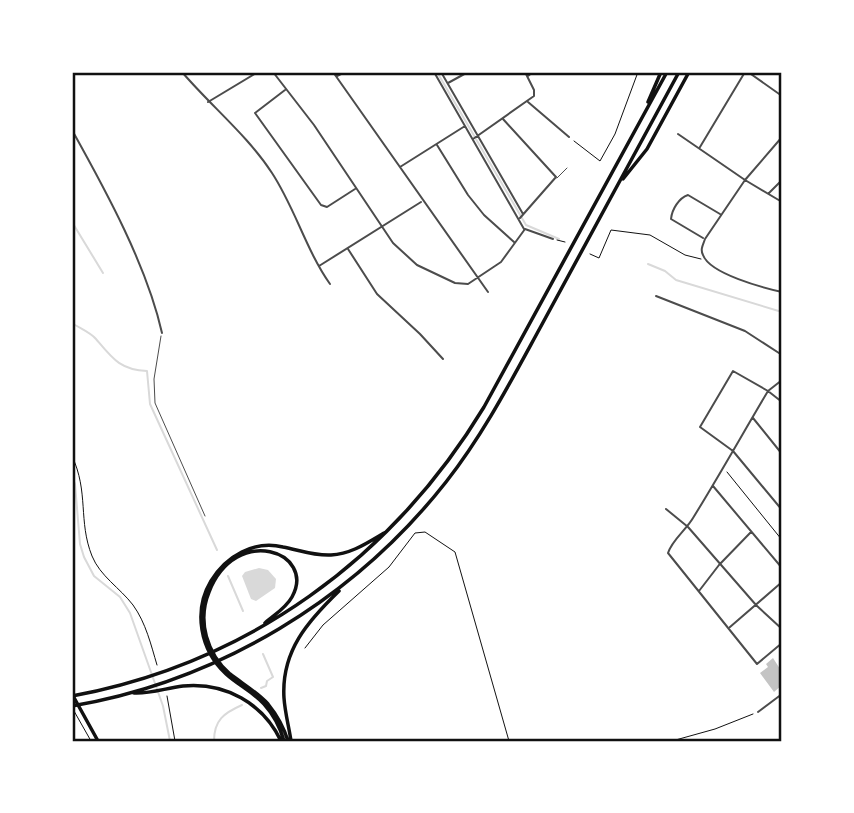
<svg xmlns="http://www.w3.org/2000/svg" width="854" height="813" viewBox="0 0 854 813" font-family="'PT Serif',serif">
<rect width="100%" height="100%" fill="#fff"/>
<path fill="#d9d9d9" d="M259,568L268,570L276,579L275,588L256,601L251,599L242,576L245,572Z"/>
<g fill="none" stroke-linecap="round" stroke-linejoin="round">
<path stroke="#d9d9d9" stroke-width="2" d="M437,72L526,225L559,239
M72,222L103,273
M648,264L665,271L676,280L782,312
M72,323C79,328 90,332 96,339C112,358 120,370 147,371L150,404L217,550
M72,476L75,484L80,544L84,557L94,576L120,597L130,613L163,706L170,741
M228,576L243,611
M261,688L266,686L267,681L273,677L263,654
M214,741C214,720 224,713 242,705"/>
</g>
<path fill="#c4c4c4" d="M773,658L782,672V685L774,692L760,673L768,667L766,664Z"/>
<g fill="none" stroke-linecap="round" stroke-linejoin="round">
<path stroke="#111" stroke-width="1" d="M574,141L600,161L615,134L638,72
M557,240L565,242
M590,254L599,258L611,230L650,235L685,255L701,259
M72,456C89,492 78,521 92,556C100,576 120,588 133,605C146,623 151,645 157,665
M727,472L782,540
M305,648L323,625L389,567L415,533L425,532L455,552L509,741
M167,696L175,741
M74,711L91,741
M672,741L715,729L753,714"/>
<path stroke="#4c4c4c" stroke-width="1" d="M557,178L567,168
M161,336L154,379L155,403L205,516"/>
<path stroke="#4c4c4c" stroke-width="2" d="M182,72C211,106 248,136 272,173C295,208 306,250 330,284
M273,72L314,125L393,243L417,265L455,283L468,284L501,262L525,229
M333,72L488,292
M434,72L524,229
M441,72L523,214
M748,72L782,96
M337,76L345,72
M528,76L533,72
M448,83L468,72
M285,90L255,113L321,205L327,207L355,189
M208,102L258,72
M528,102L569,137
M503,119L556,177L520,218
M72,130C106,191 147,266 162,333
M678,134L745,180L782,202
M782,137L745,180L705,239C703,245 700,249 703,255C710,274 764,288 782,292
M473,139L534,96V90L525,72
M437,145L468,195L484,215L514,242
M700,147L745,72
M400,167L465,126
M769,193L782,180
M525,229L553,239
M703,238L671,219C672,209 679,198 688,195L720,214
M348,249L377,294L420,334L443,359
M319,266L421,202
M656,296L745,331L782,355
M782,380L768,391C743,433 719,476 693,518C686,530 672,540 668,553L757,664L782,643
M782,402L768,391L733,371L700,427L733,451L782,510
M753,418L782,454
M713,486L782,568
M666,509L688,527L756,605L782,629
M699,591L719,565L751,532
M730,627L782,582
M758,712L782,694"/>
<path stroke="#111" stroke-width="3.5" d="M72,694L98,741"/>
<path stroke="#111" stroke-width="3.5" d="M648,102L661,72
M623,179L647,149L689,72
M265,623C274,615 286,608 292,597C317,552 236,523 209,592C197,621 207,654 230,674C243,684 257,692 268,704C277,715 284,728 288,741
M134,693C150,694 166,688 183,686C225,682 263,703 281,741
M72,696C248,663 392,559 484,407L667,72
M72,706C219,681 354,599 446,482C483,435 511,381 540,328C587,243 632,157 679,72
M284,741C280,727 274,715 264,704C253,692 238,685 226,674C200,650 193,611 211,581C226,556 254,540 283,547C299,550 314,556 331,555C351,554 367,543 384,533
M291,741C289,727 285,713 284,698C281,651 308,621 339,591"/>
</g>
<rect width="854" height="813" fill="none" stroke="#ffffff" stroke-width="147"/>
<rect x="74" y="74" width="706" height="666" fill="none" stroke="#111" stroke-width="2.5"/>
</svg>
